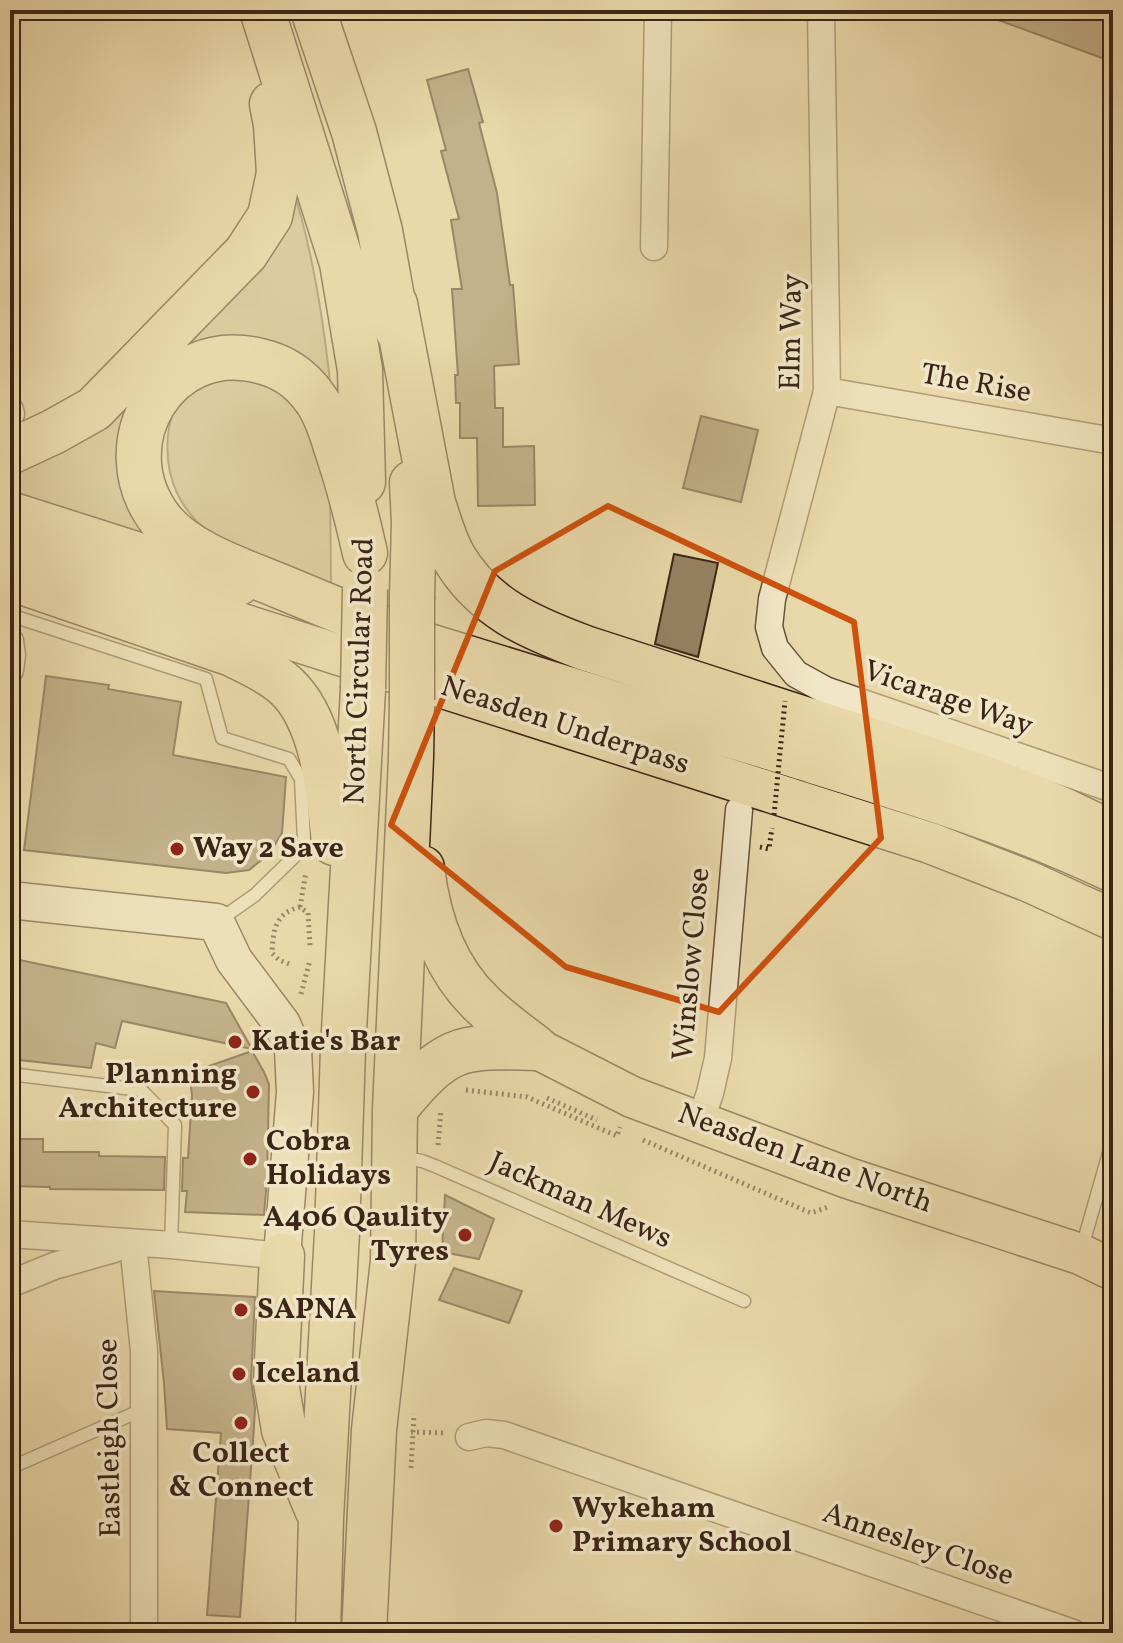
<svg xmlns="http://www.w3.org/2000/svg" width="1123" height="1643" viewBox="0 0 1123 1643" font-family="Vollkorn,serif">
<rect width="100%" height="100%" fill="#e9d8a9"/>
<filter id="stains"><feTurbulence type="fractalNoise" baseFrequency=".0025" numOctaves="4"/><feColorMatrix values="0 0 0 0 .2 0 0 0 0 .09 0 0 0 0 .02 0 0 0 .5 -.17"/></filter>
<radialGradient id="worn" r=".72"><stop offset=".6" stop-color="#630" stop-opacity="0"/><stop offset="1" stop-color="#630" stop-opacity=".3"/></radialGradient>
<path fill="#ccba90" stroke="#847054" stroke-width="2" d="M293,189C313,252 323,317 330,382L160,370L156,544L10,492V470Z
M241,370L296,394L330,481L331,583L320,581C295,570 270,560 246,550C235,546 221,542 212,535C198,524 185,510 177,493C164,465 162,418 185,394C193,385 228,375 241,370Z"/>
<path fill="#968263" stroke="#3c2517" stroke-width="2" d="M979,10H1080L1113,22V62L979,13Z
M468,69L483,122L479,123L497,193L510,285H513L519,364L494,366L495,408H503V447L534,446L535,505L478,506L477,438H460V403H456L455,375H458L452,289H462L451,220L459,219L441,151L446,150L427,80Z
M701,416L758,430L741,502L683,488Z
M674,554L718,563L698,657L655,644Z
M46,676L109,685L108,689L181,702L173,755L286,777L282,833L269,854L249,870L226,873L24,850Z
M10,958L226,1003L252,1049L122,1021L115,1048L96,1043L91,1068L10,1059Z
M252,1051L264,1072L269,1084L267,1179L264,1215L185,1212L187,1191H182L183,1158H188L192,1095L189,1073Z
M10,1139H43V1152H99V1156L165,1157L164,1190L50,1189V1187L10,1186Z
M445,1195L494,1219L479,1259L442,1252Z
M454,1268L522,1291L509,1323L439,1300Z
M154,1291L255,1297L251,1381L255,1408L254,1427L240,1617L207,1615L221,1433L167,1429L164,1383Z"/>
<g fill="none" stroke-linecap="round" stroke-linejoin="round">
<g stroke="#67523c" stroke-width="15">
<path id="lane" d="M10,615L206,679L222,738L289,759L301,779L304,840L299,852L255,895L218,921
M10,1074L141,1090L175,1125L171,1245
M401,1157L422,1161L435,1166L744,1301
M1081,1251L1113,1139
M10,1468L144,1409"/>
</g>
<g stroke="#67523c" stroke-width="29">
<path id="street" d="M821,10L827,391L772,599L769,627L775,648L796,674L825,690L1113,789
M654,247L658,10
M827,391L1113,441
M10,410L11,414
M10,641L12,655L10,670
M700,1122L710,1093L718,1058L739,810
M10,1234L171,1245L282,1256
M133,1244L144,1351V1633
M10,1284L54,1266L114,1249
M469,1437L486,1433L504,1435L1073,1633"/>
</g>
<g stroke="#3c2517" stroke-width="39">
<path id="secondary" d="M10,900L216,922L234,960L282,1024L293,1049L295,1092L282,1256"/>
</g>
<g stroke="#3c2517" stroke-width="43">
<path id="primary" d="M10,512L239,585
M10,550L930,843L1030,882L1113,920
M384,630C513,669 642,710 771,750C886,786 1004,820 1113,872
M536,1048L632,1097L848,1178L1080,1254L1113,1270"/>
</g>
<g stroke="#3c2517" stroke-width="47">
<path id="highway" d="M262,10L342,263L360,370L363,482
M313,10L354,132L380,231L398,331
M395,304L433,503C439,521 444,540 453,556C483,608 531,628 585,648C678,678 771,708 863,738C948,765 1035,792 1113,835
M10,452L53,432L94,409L246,253L270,216L279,173L276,125L272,104
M412,483L414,523L412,596
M365,553C357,517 348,482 336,447C331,430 325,411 314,397C301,379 282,366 260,361C166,337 103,445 161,520C188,554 244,571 282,587C318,602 354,617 389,631
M10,578L232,654C250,663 269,671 285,685C324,720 329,794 334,843
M422,868C428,919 444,968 482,1004C498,1020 518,1034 536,1048
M395,1109C446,1047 457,1045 536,1048
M282,1256L276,1382L284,1430L317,1509
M318,1633L321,1518L337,1233L343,1049L363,689
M364,1633L374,1430L393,1261L395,1109L411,758L412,700"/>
</g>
<path stroke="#3c2517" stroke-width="5" stroke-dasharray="2 4" stroke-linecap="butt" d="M760,847L769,849L772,828
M300,907L306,872
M289,964L279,960L272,953C273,931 275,913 300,907L308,913L310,946
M301,994L310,960
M466,1090L527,1097L617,1136L620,1127
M547,1098L597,1120
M643,1140L811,1213L828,1207
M438,1145L441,1110
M411,1432L445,1433
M411,1468L414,1414"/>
<use href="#lane" stroke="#f1e6c7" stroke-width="12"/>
<use href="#street" stroke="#f1e6c7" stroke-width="26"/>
<use href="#secondary" stroke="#f1e6c7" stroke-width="36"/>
<use href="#primary" stroke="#e9d8a9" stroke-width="40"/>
<use href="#highway" stroke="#e9d8a9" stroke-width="44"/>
<g stroke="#3c2517" stroke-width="47" stroke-linecap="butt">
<path id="highway-bridge" d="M363,689L365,589
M412,700V596"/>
</g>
<path stroke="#3c2517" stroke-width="5" stroke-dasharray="2 4" stroke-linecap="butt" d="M774,815L785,701"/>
<use href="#highway-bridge" stroke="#e9d8a9" stroke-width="44"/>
</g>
<path d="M0 0H1123V1643H0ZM608,506L854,622L881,838L719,1012L566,967L391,825L495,571Z" fill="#e9d8a9" fill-opacity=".55" fill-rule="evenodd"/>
<path fill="none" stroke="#ce510e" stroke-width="6" stroke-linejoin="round" d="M608,506L854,622L881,838L719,1012L566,967L391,825L495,571Z"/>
<g fill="#8f2418" stroke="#f1e6c7" stroke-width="3">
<circle cx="177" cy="849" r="8"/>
<circle cx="235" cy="1042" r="8"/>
<circle cx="253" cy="1092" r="8"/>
<circle cx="250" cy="1159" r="8"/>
<circle cx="465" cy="1235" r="8"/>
<circle cx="241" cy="1310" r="8"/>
<circle cx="239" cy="1374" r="8"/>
<circle cx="241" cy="1423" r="8"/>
<circle cx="556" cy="1526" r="8"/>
</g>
<g text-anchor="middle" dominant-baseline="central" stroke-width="7" stroke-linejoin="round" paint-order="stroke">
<g font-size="30" fill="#3c2517" stroke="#f1e6c7">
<text transform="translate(792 332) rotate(-89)">Elm Way</text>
<text transform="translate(976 384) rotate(10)">The Rise</text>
<text transform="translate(360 671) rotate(-88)">North Circular Road</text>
<text transform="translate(948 699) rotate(19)">Vicarage Way</text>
<text transform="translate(565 726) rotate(18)">Neasden Underpass</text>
<text transform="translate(692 964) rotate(-85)">Winslow Close</text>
<text transform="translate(805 1159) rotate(20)">Neasden Lane North</text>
<text transform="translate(580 1201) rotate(24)">Jackman Mews</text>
<text transform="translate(110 1438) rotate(-91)">Eastleigh Close</text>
<text transform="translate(918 1545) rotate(19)">Annesley Close</text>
</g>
<g font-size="30" font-weight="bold" fill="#3c2517" stroke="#f1e6c7" text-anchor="start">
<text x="193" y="849">Way 2 Save</text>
<text x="251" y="1042">Katie's Bar</text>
<text x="237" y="1075" text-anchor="end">Planning<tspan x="237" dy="34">Architecture</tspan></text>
<text x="266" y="1142">Cobra<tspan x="266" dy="34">Holidays</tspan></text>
<text x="449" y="1218" text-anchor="end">A406 Qaulity<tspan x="449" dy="34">Tyres</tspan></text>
<text x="257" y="1310">SAPNA</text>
<text x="255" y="1374">Iceland</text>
<text x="241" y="1454" text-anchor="middle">Collect<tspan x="241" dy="34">&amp; Connect</tspan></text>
<text x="572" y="1509">Wykeham<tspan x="572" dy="34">Primary School</tspan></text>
</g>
</g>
<rect width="1123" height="1643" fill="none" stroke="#e9d8a9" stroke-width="40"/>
<rect x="12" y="12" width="1099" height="1619" fill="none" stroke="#3c2517" stroke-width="4"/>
<rect x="20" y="20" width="1083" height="1603" fill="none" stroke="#3c2517" stroke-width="2"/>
<rect width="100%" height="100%" filter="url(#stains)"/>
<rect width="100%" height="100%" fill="url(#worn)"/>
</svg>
